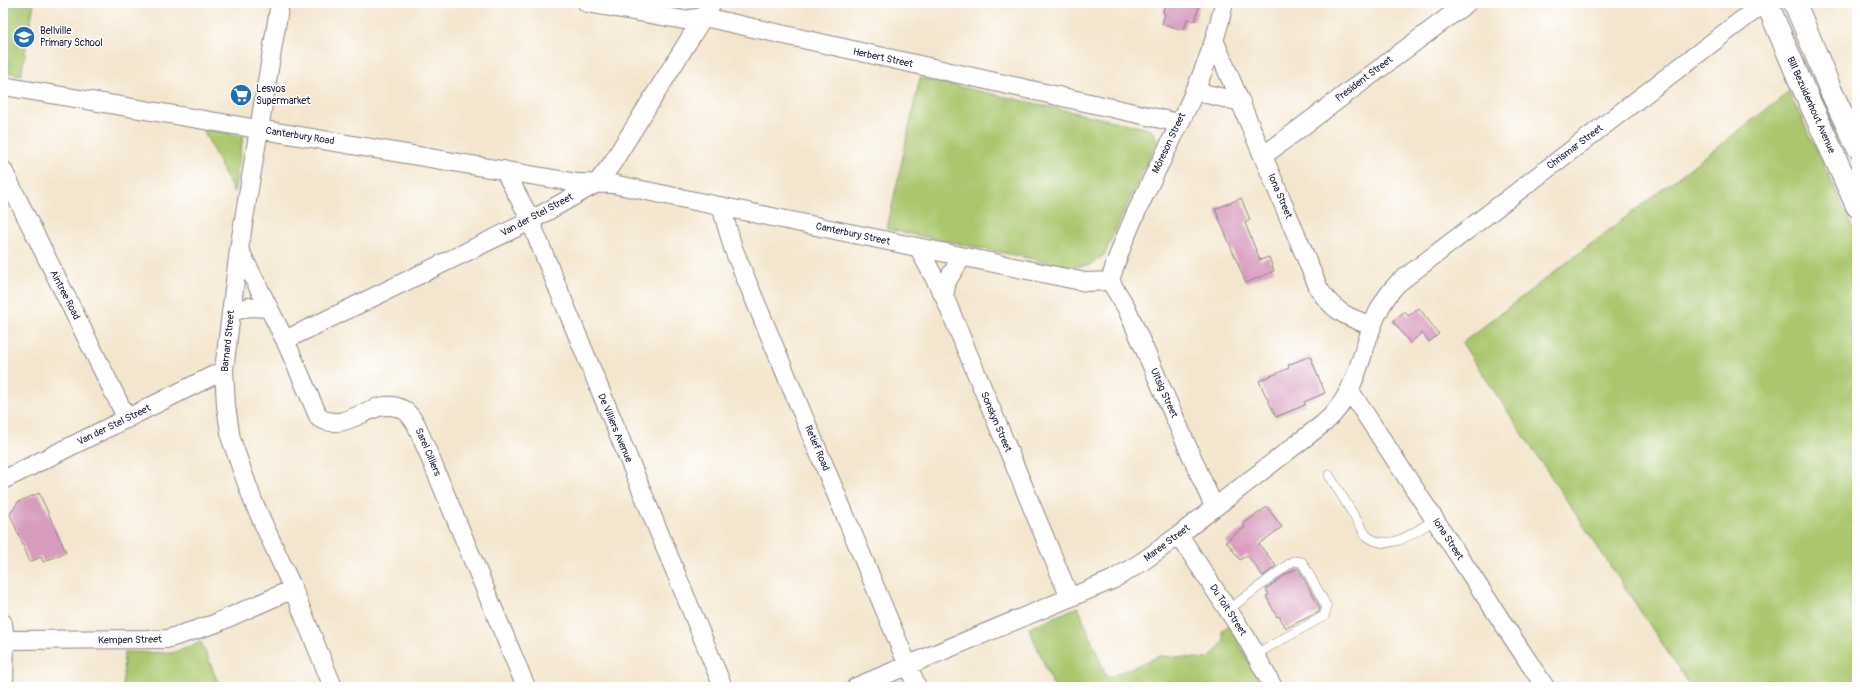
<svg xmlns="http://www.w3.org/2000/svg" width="1860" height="690" viewBox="0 0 1860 690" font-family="Pangolin,sans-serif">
<rect width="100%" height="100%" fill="#fff"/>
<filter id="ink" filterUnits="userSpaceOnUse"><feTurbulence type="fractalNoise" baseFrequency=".025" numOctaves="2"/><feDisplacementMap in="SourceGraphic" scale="8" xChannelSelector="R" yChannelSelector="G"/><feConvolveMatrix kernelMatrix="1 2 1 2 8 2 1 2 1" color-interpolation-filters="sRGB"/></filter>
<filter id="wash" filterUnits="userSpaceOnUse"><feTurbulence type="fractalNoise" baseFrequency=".012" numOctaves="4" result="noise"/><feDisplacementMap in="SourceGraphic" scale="16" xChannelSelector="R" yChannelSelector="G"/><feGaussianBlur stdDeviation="0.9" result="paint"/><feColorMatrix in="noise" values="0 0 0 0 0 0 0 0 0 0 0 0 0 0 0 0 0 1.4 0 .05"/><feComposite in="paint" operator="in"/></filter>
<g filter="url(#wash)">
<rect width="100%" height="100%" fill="#f4e6ce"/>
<path fill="#aac76e" stroke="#667454" d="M3,3H34L21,75L3,72Z
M920,78L1145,128C1153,130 1157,135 1156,143L1104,255L1090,265L1072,267L887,229Z
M1789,92L1857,235V687H1691L1462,343Z
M203,129L243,136L234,193Z
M1078,607L1107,678L1160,656L1209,659L1224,641L1222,630L1230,625L1262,687H1054L1029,628Z
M201,642L220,687H123L124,652L172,653Z"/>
<g id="blocks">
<path fill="#d79bbd" d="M1165,3H1200L1195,21L1187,19L1184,30L1162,24L1165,14L1163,13Z
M1241,198L1250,220L1245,223L1260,260L1269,257L1274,271L1246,283L1215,209Z
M1419,308L1439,334L1429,342L1422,333L1410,343L1393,321L1405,311L1408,316Z
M1310,356L1325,393L1304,402L1305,405L1276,417L1259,381L1289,368L1288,365Z
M39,493L66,552L43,562L41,557L30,562L10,514L18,502Z
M1267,507L1282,527L1259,544L1276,566L1263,576L1247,555L1240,560L1226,541L1245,527L1243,524Z
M1298,568L1320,608L1319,612L1286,628L1279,616L1277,617L1266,596L1269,595L1266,589L1286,574Z"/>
</g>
</g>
<g filter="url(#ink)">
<use href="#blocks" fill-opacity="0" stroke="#8b8484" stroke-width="1"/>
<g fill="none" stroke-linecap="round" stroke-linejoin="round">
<g stroke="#8b8484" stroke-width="10">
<path id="service" d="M1329,475L1366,535C1388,555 1416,531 1435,519
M1228,610L1293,561L1302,562L1327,607L1324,616L1256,654"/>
</g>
<g stroke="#8b8484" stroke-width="20">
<path id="minor" d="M280,3L239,249L224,370L226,406L231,439L253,501L293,589L333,687
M587,3L684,20L704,17L1179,123
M1215,42L1319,289C1334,312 1347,317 1372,326
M3,86L578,183L613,184L1071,279L1086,282L1110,281
M1194,91L1241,102
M1263,156L1467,3
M3,170L127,419
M504,170L526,211L723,687
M721,206L733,248L917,687
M918,247L944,296L1070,598
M239,249L285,340L319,418C350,435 373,393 404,410C409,413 413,420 416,424L526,687
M1110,281C1138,185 1204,102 1224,3
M1110,281L1126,307L1214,507
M944,296L947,281L962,257
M231,312L249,307L269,308
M285,340L530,221L597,183L611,165L712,3
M1350,391L1545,687
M3,480L224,370
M1179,535L1247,639L1273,687
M3,623L5,640L4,687
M5,640L167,639L214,624L293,589
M856,687L1112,580L1142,562L1179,535L1324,423C1369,385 1358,324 1398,283L1764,3"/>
</g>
<g stroke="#8b8484" stroke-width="24">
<path id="secondary" d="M1767,3L1800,81L1857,206
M1795,3L1831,91L1857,146"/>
</g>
<use href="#service" stroke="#fff" stroke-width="9"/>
<use href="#minor" stroke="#fff" stroke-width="18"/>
<use href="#secondary" stroke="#fff" stroke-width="22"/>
</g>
</g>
<defs>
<g id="school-disc" transform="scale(1.15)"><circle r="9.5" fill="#1f6fb2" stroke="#fff"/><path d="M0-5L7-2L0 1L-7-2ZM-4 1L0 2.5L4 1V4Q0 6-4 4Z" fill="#fff"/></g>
<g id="supermarket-disc" transform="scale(1.15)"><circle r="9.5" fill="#1f6fb2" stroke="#fff"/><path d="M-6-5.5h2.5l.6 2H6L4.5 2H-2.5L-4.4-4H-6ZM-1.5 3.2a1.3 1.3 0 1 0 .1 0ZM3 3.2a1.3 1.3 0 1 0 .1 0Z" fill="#fff"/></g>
</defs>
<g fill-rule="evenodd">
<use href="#school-disc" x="24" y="37"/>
<use href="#supermarket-disc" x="241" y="95"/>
</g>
<g text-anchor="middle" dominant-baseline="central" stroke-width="3" stroke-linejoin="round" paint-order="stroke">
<g font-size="10" fill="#22223b" stroke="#fff" text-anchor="start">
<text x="40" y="31">Bellville<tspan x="40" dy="12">Primary School</tspan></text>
<text x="256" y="89">Lesvos<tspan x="256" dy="12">Supermarket</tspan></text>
</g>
<g font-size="10" fill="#22223b" stroke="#fff">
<text transform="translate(883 58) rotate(12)">Herbert Street</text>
<text transform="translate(1364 79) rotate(-37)">President Street</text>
<text transform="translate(1811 105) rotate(66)">Bill Bezuidenhout Avenue</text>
<text transform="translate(300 136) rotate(9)">Canterbury Road</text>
<text transform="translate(1169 143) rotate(-65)">Môreson Street</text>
<text transform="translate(1575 147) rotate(-37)">Chrismar Street</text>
<text transform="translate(1280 196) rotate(67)">Iona Street</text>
<text transform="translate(537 215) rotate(-28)">Van der Stel Street</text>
<text transform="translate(853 234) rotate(12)">Canterbury Street</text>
<text transform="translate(65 295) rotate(63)">Aintree Road</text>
<text transform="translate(228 341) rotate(-84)">Barnard Street</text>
<text transform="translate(1164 393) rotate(66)">Uitsig Street</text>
<text transform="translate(996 422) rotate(67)">Sonskyn Street</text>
<text transform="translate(114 425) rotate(-26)">Van der Stel Street</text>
<text transform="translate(615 428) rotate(67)">De Villiers Avenue</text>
<text transform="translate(817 448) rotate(67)">Retief Road</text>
<text transform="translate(428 452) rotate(67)">Sarel Cilliers</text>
<text transform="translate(1448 539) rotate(57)">Iona Street</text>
<text transform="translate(1167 543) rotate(-37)">Maree Street</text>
<text transform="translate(1228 610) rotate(57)">Du Toit Street</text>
<text transform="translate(130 640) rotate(-1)">Kempen Street</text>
</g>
</g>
<rect width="1860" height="690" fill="none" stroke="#fff" stroke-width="16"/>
</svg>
